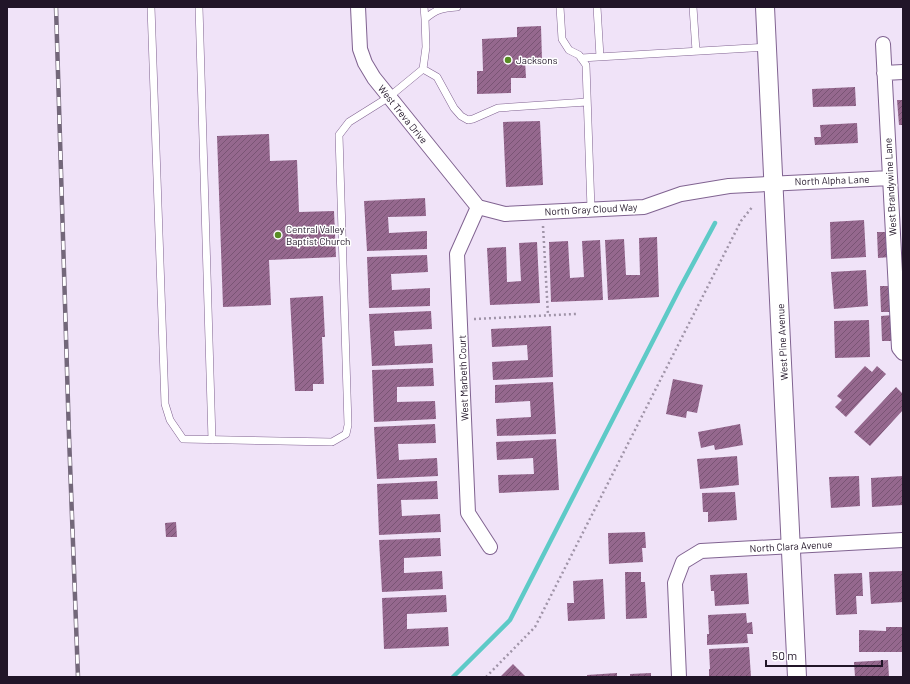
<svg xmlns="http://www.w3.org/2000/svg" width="910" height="684" viewBox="0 0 910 684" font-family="Barlow,sans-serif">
<defs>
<pattern id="building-hatch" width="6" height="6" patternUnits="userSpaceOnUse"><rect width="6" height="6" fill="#95688e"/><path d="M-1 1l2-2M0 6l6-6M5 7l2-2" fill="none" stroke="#795474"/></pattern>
</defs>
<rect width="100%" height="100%" fill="#f0e3f8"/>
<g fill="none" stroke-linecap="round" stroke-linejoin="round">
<path stroke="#5ecac7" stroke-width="4.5" d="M453,677L510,620L680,288L715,223"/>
</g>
<path fill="url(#building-hatch)" d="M541,26L542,60H525L526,78H511V93L477,94V71H483L482,39L517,37V27Z
M855,87L856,106L813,107L812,89Z
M897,100H903V125H899Z
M540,121L543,185L506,187L503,122Z
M857,123L858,143L815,145L814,137H821L820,125Z
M269,134L270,161L297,160L299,212L334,211L336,257L269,260L271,305L223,307L217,136Z
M425,198L426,216L388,217L389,233L427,231V249L367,251L364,201Z
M864,220L866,257L831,259L830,222Z
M877,232H889L890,257L878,258Z
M657,237L659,297L608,300L605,240L624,239L626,275H640L639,238Z
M600,240L603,300L551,302L549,242L568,241L570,278L584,277L582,241Z
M537,242L540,303L490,305L487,248L506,247L507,282L521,281L519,243Z
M427,255L428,272L391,274L392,290L430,288V306L369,308L367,257Z
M866,270L868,306L834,309L831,272Z
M880,286H892V312H881Z
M323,296L325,337H322L324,384H313V391H295L290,298Z
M431,311L432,329L394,331L395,346L432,344L433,363L372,366L369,314Z
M893,315L894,341H882L881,316Z
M869,320L870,357L835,358L834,321Z
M551,326L553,377L493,380L492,362L528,360L527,345L492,347L491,329Z
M865,366L872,372L877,366L886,374L846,417L835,407L842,400L837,396Z
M433,368L434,386L397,387V402L435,401L436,419L374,422L372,370Z
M673,379L703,385L697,413L687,411L686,418L666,414Z
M553,382L556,434L497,436L496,419L531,417L530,401L495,403V385Z
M896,387L903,394V410L870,446L854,432Z
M435,424L436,443L398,444L399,460L437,458L438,476L377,479L374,427Z
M740,424L743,445L715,450L714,445L701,448L698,432Z
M556,439L559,490L499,493L498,475L534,474L533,458L497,460L496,442Z
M737,456L739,485L700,489L697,459Z
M859,476L860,506L831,508L829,477Z
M903,476V505L872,507L871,478Z
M437,481L438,499L401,500L402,516L440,514L441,532L379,535L377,484Z
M735,492L737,520L708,522V512H703L702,493Z
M176,522L177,537H166L165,523Z
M645,532L646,548H642L643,562L609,564L608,533Z
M440,538L441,556L404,558V573L442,571L443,589L382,592L379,540Z
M903,571V602L871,604L869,572Z
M625,572H641V582H645L647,618L626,619Z
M747,573L749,604L715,606L714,591H711L710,575Z
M862,573L863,596H856L857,614L836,615L834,574Z
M603,579L605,619L568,621L567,603H574L573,581Z
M446,595L447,612L407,614V629L448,627L449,646L384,649L382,598Z
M746,613L747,623L752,622L753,634H747L748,643L707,645V634H709L708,615Z
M886,627H903V652H859V630L886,631Z
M749,647L751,677H709V669H710L709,649Z
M888,660L889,677H855L854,662Z
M513,664L526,677H500Z
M617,673V677H587V675Z
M651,673V677H630V674Z"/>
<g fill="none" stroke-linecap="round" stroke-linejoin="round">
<g stroke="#806391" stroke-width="8">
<path id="service" d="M151,7L165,404L170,420L183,439L332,442L346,434L348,425L339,135L349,122L389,97L423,69L437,77L454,108L461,116L468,120L473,119L498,108L587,102
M199,7L212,440
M424,7L425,19
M560,7L562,39L569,50L579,55L586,65L591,209
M597,7L600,57
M693,7L696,51
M581,58L767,47
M423,69L426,47L425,19C436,9 443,8 457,7"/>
</g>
<g stroke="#806391" stroke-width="16">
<path id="minor" d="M358,7L360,49L365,63L374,78L478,207
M883,44L899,348L903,353
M884,73L903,72
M478,207L505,214L644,207L681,194L729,186L890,178
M478,207L457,254L468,513L490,547
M679,677L675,583L683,562L701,551L903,540"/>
</g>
<g stroke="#806391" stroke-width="20">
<path id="tertiary" d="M765,7L797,677"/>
</g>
<path stroke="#a094a8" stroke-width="2.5" stroke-dasharray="2 3" stroke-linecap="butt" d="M543,226L548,315
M474,319L576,314
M486,677L535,627L741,221L753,206"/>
<use href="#service" stroke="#fff" stroke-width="7"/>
<use href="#minor" stroke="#fff" stroke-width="14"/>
<use href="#tertiary" stroke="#fff" stroke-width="18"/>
<g stroke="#73677a" stroke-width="4.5">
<path id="rail" d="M56,7L69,436L78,677"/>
</g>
<use href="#rail" stroke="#fff" stroke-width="3" stroke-dasharray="9" stroke-linecap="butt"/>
</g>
<g fill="#588c25" stroke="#fff" stroke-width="1.5">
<circle cx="508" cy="60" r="4"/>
<circle cx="278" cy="235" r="4"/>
</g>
<g text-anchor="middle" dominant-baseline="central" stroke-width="3" stroke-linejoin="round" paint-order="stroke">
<g font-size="10" fill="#211528" stroke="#fff" text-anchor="start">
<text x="516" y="60">Jacksons</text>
<text x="286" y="229">Central Valley<tspan x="286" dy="12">Baptist Church</tspan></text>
</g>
<g font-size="10" fill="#211528" stroke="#fff">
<text transform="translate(403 114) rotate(51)">West Treva Drive</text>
<text transform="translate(832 180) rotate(-2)">North Alpha Lane</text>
<text transform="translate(890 187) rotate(-93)">West Brandywine Lane</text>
<text transform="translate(591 209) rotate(-3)">North Gray Cloud Way</text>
<text transform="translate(782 342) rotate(-93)">West Pine Avenue</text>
<text transform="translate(463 378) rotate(-92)">West Marbeth Court</text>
<text transform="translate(791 546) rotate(-3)">North Clara Avenue</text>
</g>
</g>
<rect width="910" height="684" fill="none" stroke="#211528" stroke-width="16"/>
<path d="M766 660v6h116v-6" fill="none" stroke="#211528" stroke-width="2"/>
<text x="772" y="660" font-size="12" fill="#211528" stroke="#ffffff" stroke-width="3" paint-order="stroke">50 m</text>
</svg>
